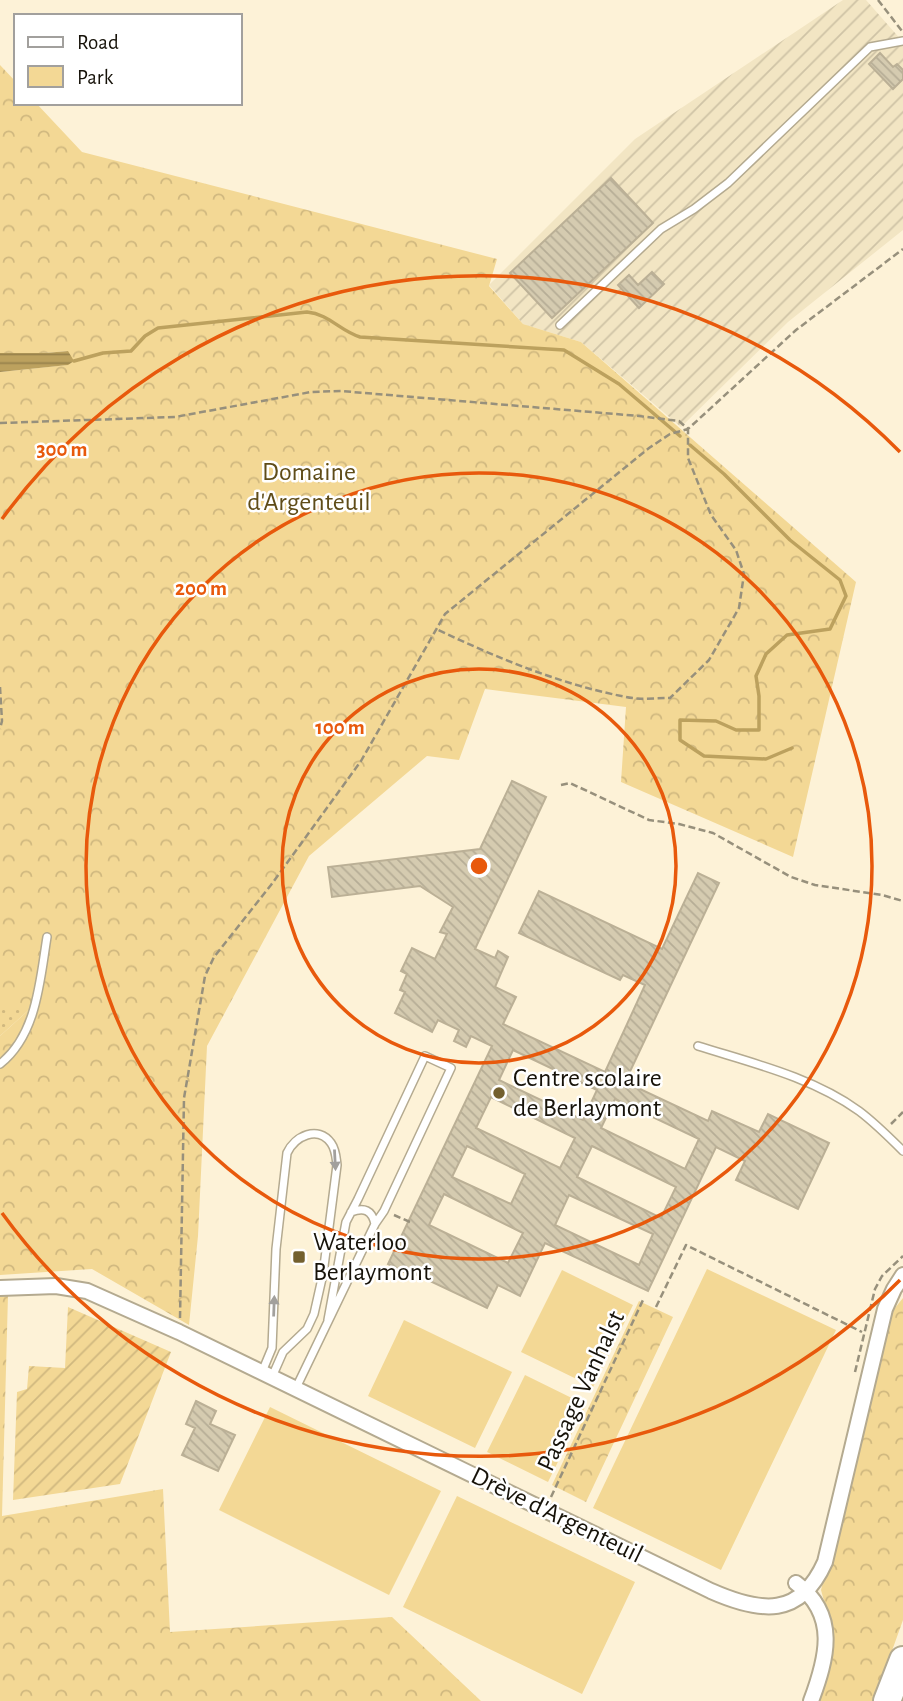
<svg xmlns="http://www.w3.org/2000/svg" width="903" height="1701" viewBox="0 0 903 1701" font-family="'Alegreya Sans',sans-serif">
<defs>
<pattern id="industrial-furrows" width="10" height="10" patternUnits="userSpaceOnUse" patternTransform="scale(1.75)"><rect width="10" height="10" fill="#f2e5c3"/><path d="M-1 1l2-2M0 10L10 0M9 11l2-2" fill="none" stroke="#cfc3a6"/></pattern>
<pattern id="grass-dots" width="8" height="8" patternUnits="userSpaceOnUse" patternTransform="scale(1.75)"><rect width="8" height="8" fill="#f3d895"/><path d="M2 2h.1M6 6h.1" fill="none" stroke="#d0b87f" stroke-width="1.8" stroke-linecap="round"/></pattern>
<pattern id="forest-crowns" width="20" height="18" patternUnits="userSpaceOnUse" patternTransform="scale(1.75)"><rect width="20" height="18" fill="#f3d895"/><path d="M2 6a3 3 0 1 1 6 0M12 15a3 3 0 1 1 6 0" fill="none" stroke="#d0b87f"/></pattern>
<pattern id="garden-furrows" width="10" height="10" patternUnits="userSpaceOnUse" patternTransform="scale(1.75)"><rect width="10" height="10" fill="#f3d895"/><path d="M-1 1l2-2M0 10L10 0M9 11l2-2" fill="none" stroke="#d0b87f"/></pattern>
<pattern id="water-rules" width="6" height="5" patternUnits="userSpaceOnUse" patternTransform="scale(1.75)"><rect width="6" height="5" fill="#bca15e"/><path d="M0 2.5h6" fill="none" stroke="#98824c"/></pattern>
<pattern id="building-back-hatch" width="6" height="6" patternUnits="userSpaceOnUse" patternTransform="scale(1.75)"><rect width="6" height="6" fill="#d5cbb0"/><path d="M-1 5l2 2M0 0l6 6M5-1l2 2" fill="none" stroke="#b6ad96"/></pattern>
</defs>
<rect width="100%" height="100%" fill="#fdf2d7"/>
<path fill="url(#industrial-furrows)" d="M843,0H866L903,42V230L788,322L681,427L581,342L523,324L489,285L635,139Z"/>
<path fill="url(#grass-dots)" d="M0,1007H32L0,1036Z"/>
<path fill="url(#forest-crowns)" d="M0,65L16,82V103H36L82,152L497,259L489,286L523,324L581,342L856,582L793,857L621,782L626,707L485,689L459,760L427,756L309,856L207,1046L198,1236L189,1325L92,1269L0,1275V1036L31,1008L0,1007V372L67,365L68,351L45,353H0Z
M8,1295L2,1516L163,1489L170,1632L392,1617L481,1701H0V1296Z
M903,1298V1620L874,1701H817L832,1659L831,1627L821,1590L890,1314Z
M639,1301L673,1317L586,1502L552,1485Z"/>
<path fill="#f3d895" d="M707,1269L836,1330L721,1570L593,1508Z
M562,1270L633,1305L593,1387L521,1352Z
M404,1320L512,1372L475,1448L368,1396Z
M525,1375L586,1405L548,1482L487,1452Z
M270,1407L441,1491L389,1595L219,1510Z
M457,1496L635,1582L582,1694L403,1607Z"/>
<path fill="url(#garden-furrows)" d="M68,1307L171,1352L120,1484L13,1500L17,1392L27,1389L29,1366L65,1368Z"/>
<path fill="url(#water-rules)" d="M68,351L74,361L68,365L0,372V353H45Z"/>
<g fill="none" stroke-linecap="round" stroke-linejoin="round">
<path stroke="#bca15e" stroke-width="3.5" d="M74,361L103,353L131,351L145,336L158,328L307,312C329,314 340,331 360,337L564,350L619,384L680,436
M690,445L724,474L790,540L840,580L846,596L830,629L787,635L766,654L756,676L759,696V730H736L716,721L680,720V740L704,756L766,759L792,748"/>
</g>
<path fill="url(#building-back-hatch)" stroke="#bbb096" stroke-width="2" fill-rule="evenodd" d="M880,53L893,67L897,64L903,70V79L893,89L869,64Z
M611,178L653,223L552,318L510,273Z
M652,272L664,284L639,308L618,285L629,275L638,285Z
M512,781L546,797L475,949L495,958L498,951L508,957L495,987L516,997L503,1024L605,1072L645,985L623,975L620,980L519,933L539,891L662,949L698,873L719,883L625,1082L708,1121L712,1111L759,1132L768,1114L829,1143L798,1209L736,1180L745,1161L716,1147L648,1291L545,1243L520,1296L498,1285L487,1308L409,1271L408,1274L388,1264L492,1046L471,1036L466,1047L454,1041L459,1030L438,1020L432,1032L395,1013L405,992L400,990L407,974L401,971L412,948L435,959L447,934L440,932L453,907L420,886L332,897L328,867L480,849ZM513,1050L597,1090L583,1120L499,1080ZM491,1097L575,1138L560,1168L476,1128ZM615,1099L699,1139L685,1169L601,1128ZM467,1146L525,1174L511,1204L452,1177ZM592,1146L676,1187L661,1218L577,1177ZM444,1194L523,1233L508,1263L429,1225ZM569,1195L653,1234L639,1265L555,1225Z
M196,1401L216,1411L210,1424L235,1435L218,1471L182,1455L195,1428L186,1424Z"/>
<g fill="none" stroke-linecap="round" stroke-linejoin="round">
<g stroke="#b4aa90" stroke-width="10">
<path id="service" d="M560,325L661,229L694,209L728,183L870,47L903,41
M698,1046C752,1063 812,1077 859,1111C875,1123 889,1137 903,1151
M0,1064C37,1035 40,980 47,937
M351,1212C364,1207 372,1210 375,1224
M262,1372L272,1348L276,1249L287,1153C295,1136 318,1125 331,1143C336,1150 336,1157 337,1165L323,1274L314,1314L307,1329L283,1352L272,1377
M296,1388L375,1224L384,1211L451,1068L425,1056L358,1199L346,1222L328,1320"/>
</g>
<g stroke="#b4aa90" stroke-width="18">
<path id="minor" d="M0,1288L56,1286L87,1291L179,1332L711,1591C761,1613 800,1618 825,1562L885,1309L894,1289L903,1275
M796,1583C839,1615 827,1658 811,1701"/>
</g>
<g stroke="#b4aa90" stroke-width="30">
<path id="motorway" d="M887,1701L903,1660"/>
</g>
<path stroke="#97907c" stroke-width="2.5" stroke-dasharray="7 3.5" stroke-linecap="butt" d="M878,0L902,31
M0,423L175,417L311,392L341,391L639,416L679,421L688,429V458L711,515L736,550L744,574L739,608L709,660L670,698C656,698 640,700 626,697C559,684 498,658 436,629
M0,687L2,721L0,729
M561,785L570,783L649,820L679,824L713,833L791,877L815,885L882,895L903,901
M891,1124L903,1112
M394,1215L410,1222
M656,1307L686,1245L862,1332
M180,1318L184,1098L205,976L214,957L271,885L361,761L445,614L649,448L670,434L688,429L796,330L903,249
M855,1372L875,1289L882,1276L903,1256
M551,1497L643,1300"/>
<use href="#service" stroke="#fff" stroke-width="7"/>
<use href="#minor" stroke="#fff" stroke-width="14"/>
<use href="#motorway" stroke="#fff" stroke-width="26"/>
</g>
<defs><path id="oneway-solid" d="M-6-.8H1V-3.2L6.5 0L1 3.2V.8H-6Z" transform="scale(1.75)"/></defs>
<g fill="#a2a09d">
<use href="#oneway-solid" transform="translate(335 1160) rotate(87)"/>
<use href="#oneway-solid" transform="translate(274 1306) rotate(-88)"/>
</g>
<g fill="none" stroke="#e8590c" stroke-width="3.5">
<circle cx="479" cy="866" r="197"/>
<circle cx="479" cy="866" r="393"/>
<path d="M900 1280A590 590 0 0 1 2 1213M2 519A590 590 0 0 1 900 452"/>
</g>
<g fill="#73602f" stroke="#fff" stroke-width="2.5">
<circle cx="499" cy="1093" r="7"/>
<rect x="292" y="1250" width="14" height="14" rx="3.5"/>
</g>
<g text-anchor="middle" dominant-baseline="central" stroke-width="5" stroke-linejoin="round" paint-order="stroke">
<g font-size="26" fill="#5f4c18" stroke="#fff">
<text x="309" y="472">Domaine<tspan x="309" dy="30">d'Argenteuil</tspan></text>
</g>
<g font-size="26" fill="#161209" stroke="#fff" text-anchor="start">
<text x="513" y="1078">Centre scolaire<tspan x="513" dy="30">de Berlaymont</tspan></text>
<text x="313" y="1242">Waterloo<tspan x="313" dy="30">Berlaymont</tspan></text>
</g>
<g font-size="26" fill="#161209" stroke="#fff">
<text transform="translate(581 1391) rotate(-65)">Passage Vanhalst</text>
<text transform="translate(557 1515) rotate(26)">Drève d'Argenteuil</text>
</g>
</g>
<circle cx="479" cy="866" r="10" fill="#e8590c" stroke="#fff" stroke-width="3.5"/>
<g font-size="21" text-anchor="middle" font-weight="bold" fill="#e8590c" stroke="#fff" stroke-width="5" stroke-linejoin="round" paint-order="stroke">
<text x="62" y="456">300 m</text>
<text x="201" y="595">200 m</text>
<text x="340" y="734">100 m</text>
</g>
<rect x="14" y="14" width="228" height="91" fill="#ffffff" stroke="#a2a09d" stroke-width="2"/>
<rect x="28" y="37" width="35" height="10" fill="#ffffff" stroke="#a2a09d" stroke-width="2"/>
<text x="77" y="49" font-size="21" fill="#161209">Road</text>
<rect x="28" y="66" width="35" height="21" fill="#f3d895" stroke="#a2a09d" stroke-width="2"/>
<text x="77" y="84" font-size="21" fill="#161209">Park</text>
</svg>
